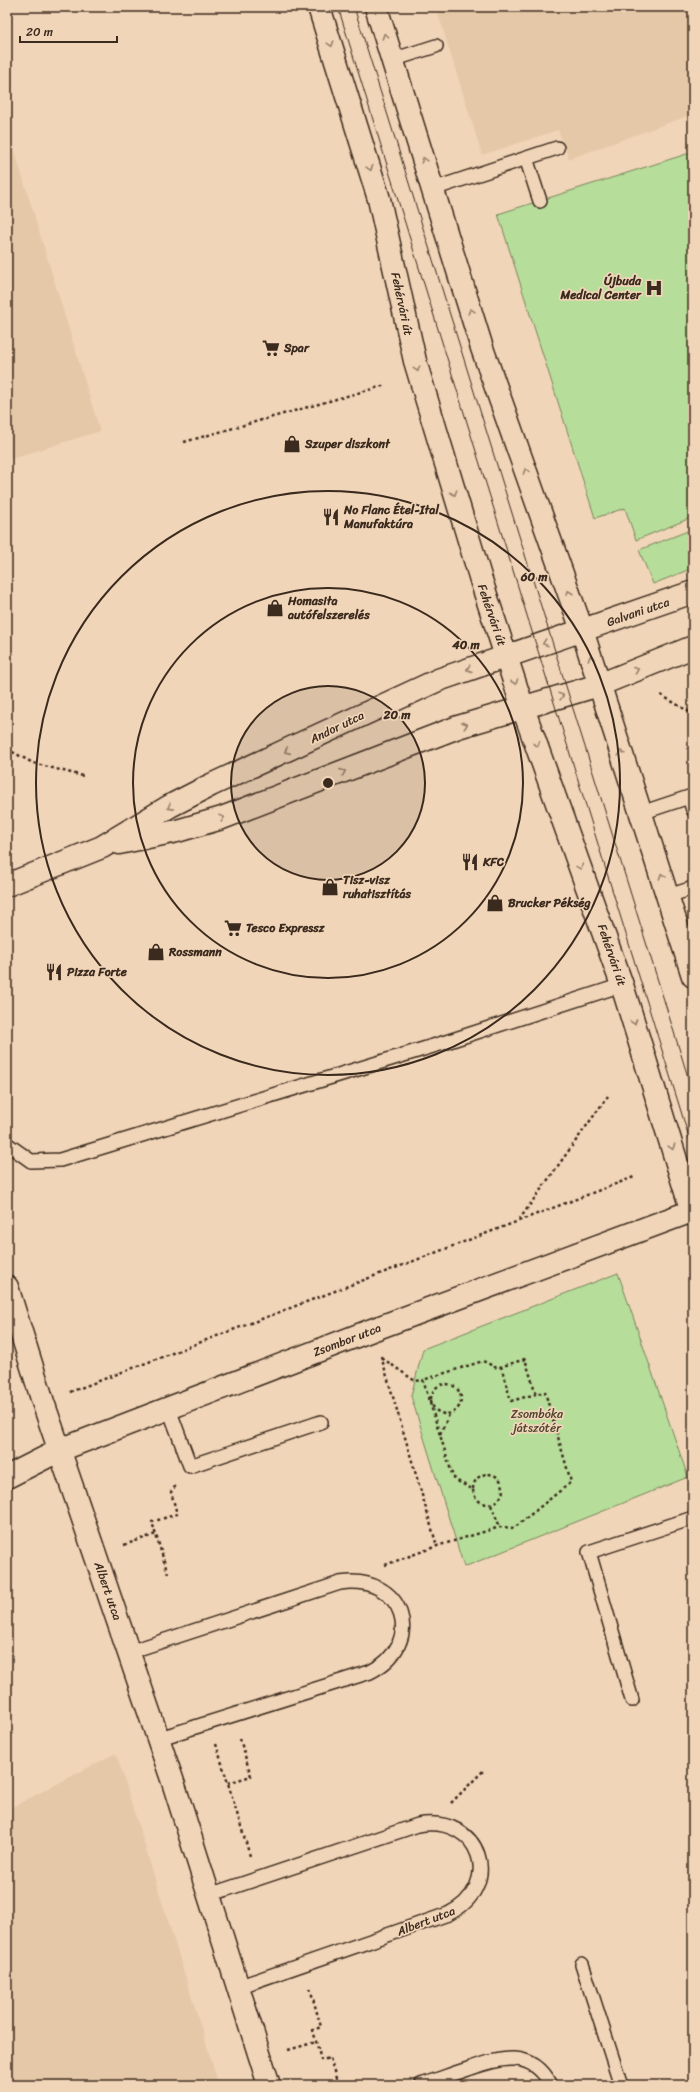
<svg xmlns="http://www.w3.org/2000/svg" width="700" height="2092" viewBox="0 0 700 2092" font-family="Sriracha,sans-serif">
<rect width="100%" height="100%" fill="#f1d5b8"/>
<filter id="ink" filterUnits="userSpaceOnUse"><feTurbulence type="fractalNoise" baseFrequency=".025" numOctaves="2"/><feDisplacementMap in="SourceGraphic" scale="8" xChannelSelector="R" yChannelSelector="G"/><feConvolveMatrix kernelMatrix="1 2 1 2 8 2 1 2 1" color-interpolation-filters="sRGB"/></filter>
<g filter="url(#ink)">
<path fill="#e5c8a7" d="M436,7H693V114L569,159L558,130L482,155Z
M7,126L100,431L7,460Z
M116,1753L219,2085H7V1810Z"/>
<path fill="#b6dd99" stroke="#78845c" d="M693,152V517L636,540L625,508L595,518L498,214Z
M693,529V568L653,584L639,550Z
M618,1273L688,1477L464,1567L411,1396L423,1349Z"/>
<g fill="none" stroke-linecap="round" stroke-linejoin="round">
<g stroke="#3b2a1e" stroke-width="16">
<path id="lane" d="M392,60L436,46
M526,158L540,201
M433,189L557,148
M641,813L689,797L693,810
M668,896L693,888
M7,1144L31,1161L60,1160L443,1043L622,985
M169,1409L190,1466L321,1422
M129,1652L340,1583C404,1573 427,1644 370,1672L157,1739
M632,1700L589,1552L693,1518
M209,1895L418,1825C481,1814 505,1886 448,1914L238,1987
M582,1964L621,2085
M421,2085C437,2080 452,2074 468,2069C500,2058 532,2048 551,2085"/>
</g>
<g stroke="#3b2a1e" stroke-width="25">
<path id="street" d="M7,1287L43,1402L173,1782L269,2085
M7,1477L60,1450L372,1330L692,1211"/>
</g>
<g stroke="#3b2a1e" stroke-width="25">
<path id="secondary" d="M319,7L379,199L415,361L481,580L523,708L622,985L693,1215
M376,7L482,348L582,630L693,976"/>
</g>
<g stroke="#3b2a1e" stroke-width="25">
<path id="primary" d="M119,843L177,831L222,818L458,727L599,685L693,647
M7,885L102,847L170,806L211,785L438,680L693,592"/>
</g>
<path stroke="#3b2a1e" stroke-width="2.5" stroke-dasharray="3 3" stroke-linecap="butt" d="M184,442L386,385
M661,695L693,714
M7,749L33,763L83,776
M519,1220L608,1096
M381,1356L437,1546
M382,1358L415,1381L423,1380L453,1477L459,1482L472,1489
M501,1366L511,1401L536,1394
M431 1399a15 15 0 1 1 30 0a15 15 0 1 1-30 0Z
M70,1392L634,1177
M440,1434L449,1415
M473 1489a15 15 0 1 1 30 0a15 15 0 1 1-30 0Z
M491,1505L500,1527
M124,1545L156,1534
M385,1565L437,1546L500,1527L514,1528L571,1482L545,1392L536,1394L525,1359L497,1368L483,1361L423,1380
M168,1574L152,1522L177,1514L171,1492L177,1484
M216,1744L250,1856
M228,1783L251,1776L240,1739
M451,1803L483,1771
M310,1988L321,2027L313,2030L321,2060L330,2058L338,2085
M288,2050L316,2042"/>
<use href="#lane" stroke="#f1d5b8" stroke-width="13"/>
<use href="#street" stroke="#f1d5b8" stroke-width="22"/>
<use href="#secondary" stroke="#f1d5b8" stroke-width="22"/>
<use href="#primary" stroke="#f1d5b8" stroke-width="22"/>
<path stroke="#3b2a1e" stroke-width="1" d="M338,7L693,1150
M354,7L693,1093"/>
</g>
<defs><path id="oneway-chevron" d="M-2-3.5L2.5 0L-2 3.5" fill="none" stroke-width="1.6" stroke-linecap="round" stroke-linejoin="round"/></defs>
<g stroke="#96806b">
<use href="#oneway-chevron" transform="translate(385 36) rotate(-107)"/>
<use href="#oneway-chevron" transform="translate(331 44) rotate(73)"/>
<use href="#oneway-chevron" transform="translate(424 160) rotate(-107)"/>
<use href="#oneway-chevron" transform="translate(370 168) rotate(73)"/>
<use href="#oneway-chevron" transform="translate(471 311) rotate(-107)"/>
<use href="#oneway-chevron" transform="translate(417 369) rotate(73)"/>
<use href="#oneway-chevron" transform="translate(526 471) rotate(-109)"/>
<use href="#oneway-chevron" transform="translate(454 493) rotate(73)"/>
<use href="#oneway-chevron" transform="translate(569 593) rotate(-109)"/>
<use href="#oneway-chevron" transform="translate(545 643) rotate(161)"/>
<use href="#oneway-chevron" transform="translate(591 658) rotate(-108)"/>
<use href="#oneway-chevron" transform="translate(469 669) rotate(160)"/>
<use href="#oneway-chevron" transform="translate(636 670) rotate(-22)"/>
<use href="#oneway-chevron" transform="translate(515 682) rotate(71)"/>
<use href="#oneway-chevron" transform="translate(561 696) rotate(-17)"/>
<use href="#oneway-chevron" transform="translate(465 725) rotate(-18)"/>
<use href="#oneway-chevron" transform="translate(537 744) rotate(70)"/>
<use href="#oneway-chevron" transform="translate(287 751) rotate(156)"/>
<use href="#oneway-chevron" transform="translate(621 753) rotate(-108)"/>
<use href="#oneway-chevron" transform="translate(343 772) rotate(-21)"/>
<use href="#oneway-chevron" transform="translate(170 807) rotate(151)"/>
<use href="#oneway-chevron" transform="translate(222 818) rotate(-19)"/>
<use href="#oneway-chevron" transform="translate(580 867) rotate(70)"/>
<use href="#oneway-chevron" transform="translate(662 876) rotate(-108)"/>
<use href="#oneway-chevron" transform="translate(634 1022) rotate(73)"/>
<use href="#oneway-chevron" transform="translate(672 1147) rotate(73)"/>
</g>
</g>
<circle cx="328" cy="783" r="97" fill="#3b2a1e" fill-opacity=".12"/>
<g fill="none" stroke="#3b2a1e" stroke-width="2">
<circle cx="328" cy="783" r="97"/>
<circle cx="328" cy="783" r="195"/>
<circle cx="328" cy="783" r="292"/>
</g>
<defs>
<g id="hospital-bare" transform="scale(1.38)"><path d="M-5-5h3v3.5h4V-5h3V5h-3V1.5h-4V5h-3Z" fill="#3b2a1e" stroke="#f1d5b8" stroke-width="2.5" paint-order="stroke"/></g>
<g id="supermarket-bare" transform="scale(1.38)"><path d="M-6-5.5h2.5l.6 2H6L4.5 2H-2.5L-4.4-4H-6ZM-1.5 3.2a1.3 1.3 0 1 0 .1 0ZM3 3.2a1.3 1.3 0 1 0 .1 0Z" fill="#3b2a1e" stroke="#f1d5b8" stroke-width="2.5" paint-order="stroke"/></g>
<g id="shop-bare" transform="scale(1.38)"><path d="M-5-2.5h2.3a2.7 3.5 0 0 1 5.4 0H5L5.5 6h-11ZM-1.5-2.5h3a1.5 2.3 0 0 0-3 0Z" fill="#3b2a1e" stroke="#f1d5b8" stroke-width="2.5" paint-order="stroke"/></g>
<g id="restaurant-bare" transform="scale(1.38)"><path d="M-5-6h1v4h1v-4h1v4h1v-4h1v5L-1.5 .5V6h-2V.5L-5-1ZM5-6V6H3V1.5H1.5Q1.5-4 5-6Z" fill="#3b2a1e" stroke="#f1d5b8" stroke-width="2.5" paint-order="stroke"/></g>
</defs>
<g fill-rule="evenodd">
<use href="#hospital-bare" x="654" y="288"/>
<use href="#supermarket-bare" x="271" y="348"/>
<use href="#shop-bare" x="292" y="444"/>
<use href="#restaurant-bare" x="331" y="517"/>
<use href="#shop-bare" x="275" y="608"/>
<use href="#restaurant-bare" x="470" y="862"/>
<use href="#shop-bare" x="330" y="887"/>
<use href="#shop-bare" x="495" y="903"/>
<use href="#supermarket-bare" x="233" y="928"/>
<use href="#shop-bare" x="156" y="952"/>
<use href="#restaurant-bare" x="54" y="972"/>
</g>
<g text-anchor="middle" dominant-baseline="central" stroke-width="3.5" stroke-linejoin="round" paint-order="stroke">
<g font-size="12" font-weight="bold" fill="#3b2a1e" stroke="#f1d5b8" text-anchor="start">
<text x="641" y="281" text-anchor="end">Újbuda<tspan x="641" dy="14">Medical Center</tspan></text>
<text x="284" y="348">Spar</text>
<text x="305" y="444">Szuper diszkont</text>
<text x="344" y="510">No Flanc Étel-Ital<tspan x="344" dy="14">Manufaktúra</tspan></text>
<text x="288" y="601">Homasita<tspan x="288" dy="14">autófelszerelés</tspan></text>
<text x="483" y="862">KFC</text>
<text x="343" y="880">Tisz-visz<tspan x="343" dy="14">ruhatisztítás</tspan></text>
<text x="508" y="903">Brucker Pékség</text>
<text x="246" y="928">Tesco Expressz</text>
<text x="169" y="952">Rossmann</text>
<text x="67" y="972">Pizza Forte</text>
</g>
<g font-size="12" fill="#3b2a1e" stroke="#f1d5b8">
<text transform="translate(402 304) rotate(78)">Fehérvári út</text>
<text transform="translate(638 612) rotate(-19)">Galvani utca</text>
<text transform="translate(492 615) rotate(71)">Fehérvári út</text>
<text transform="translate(337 727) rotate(-26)">Andor utca</text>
<text transform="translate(612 955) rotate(71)">Fehérvári út</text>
<text transform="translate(347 1340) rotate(-21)">Zsombor utca</text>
<text transform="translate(108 1591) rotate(71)">Albert utca</text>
<text transform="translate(426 1921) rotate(-21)">Albert utca</text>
</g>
<g font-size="12" fill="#4d4530" stroke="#f1d5b8">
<text x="537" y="1414">Zsombóka<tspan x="537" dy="14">játszótér</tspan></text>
</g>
</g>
<circle cx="328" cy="783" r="6" fill="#3b2a1e" stroke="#f1d5b8" stroke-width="2"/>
<g font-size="12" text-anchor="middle" font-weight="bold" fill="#3b2a1e" stroke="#f1d5b8" stroke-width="3.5" stroke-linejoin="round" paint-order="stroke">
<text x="534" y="581">60 m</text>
<text x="466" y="649">40 m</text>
<text x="397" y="719">20 m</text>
</g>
<rect width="700" height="2092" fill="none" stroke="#f1d5b8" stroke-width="24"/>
<rect x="12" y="12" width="676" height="2068" fill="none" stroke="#3b2a1e" stroke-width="1.5" filter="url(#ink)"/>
<path d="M20 36v6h97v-6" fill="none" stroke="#3b2a1e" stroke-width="2"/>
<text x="26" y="36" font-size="12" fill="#3b2a1e" stroke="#f1d5b8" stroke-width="3" paint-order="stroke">20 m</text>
</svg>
